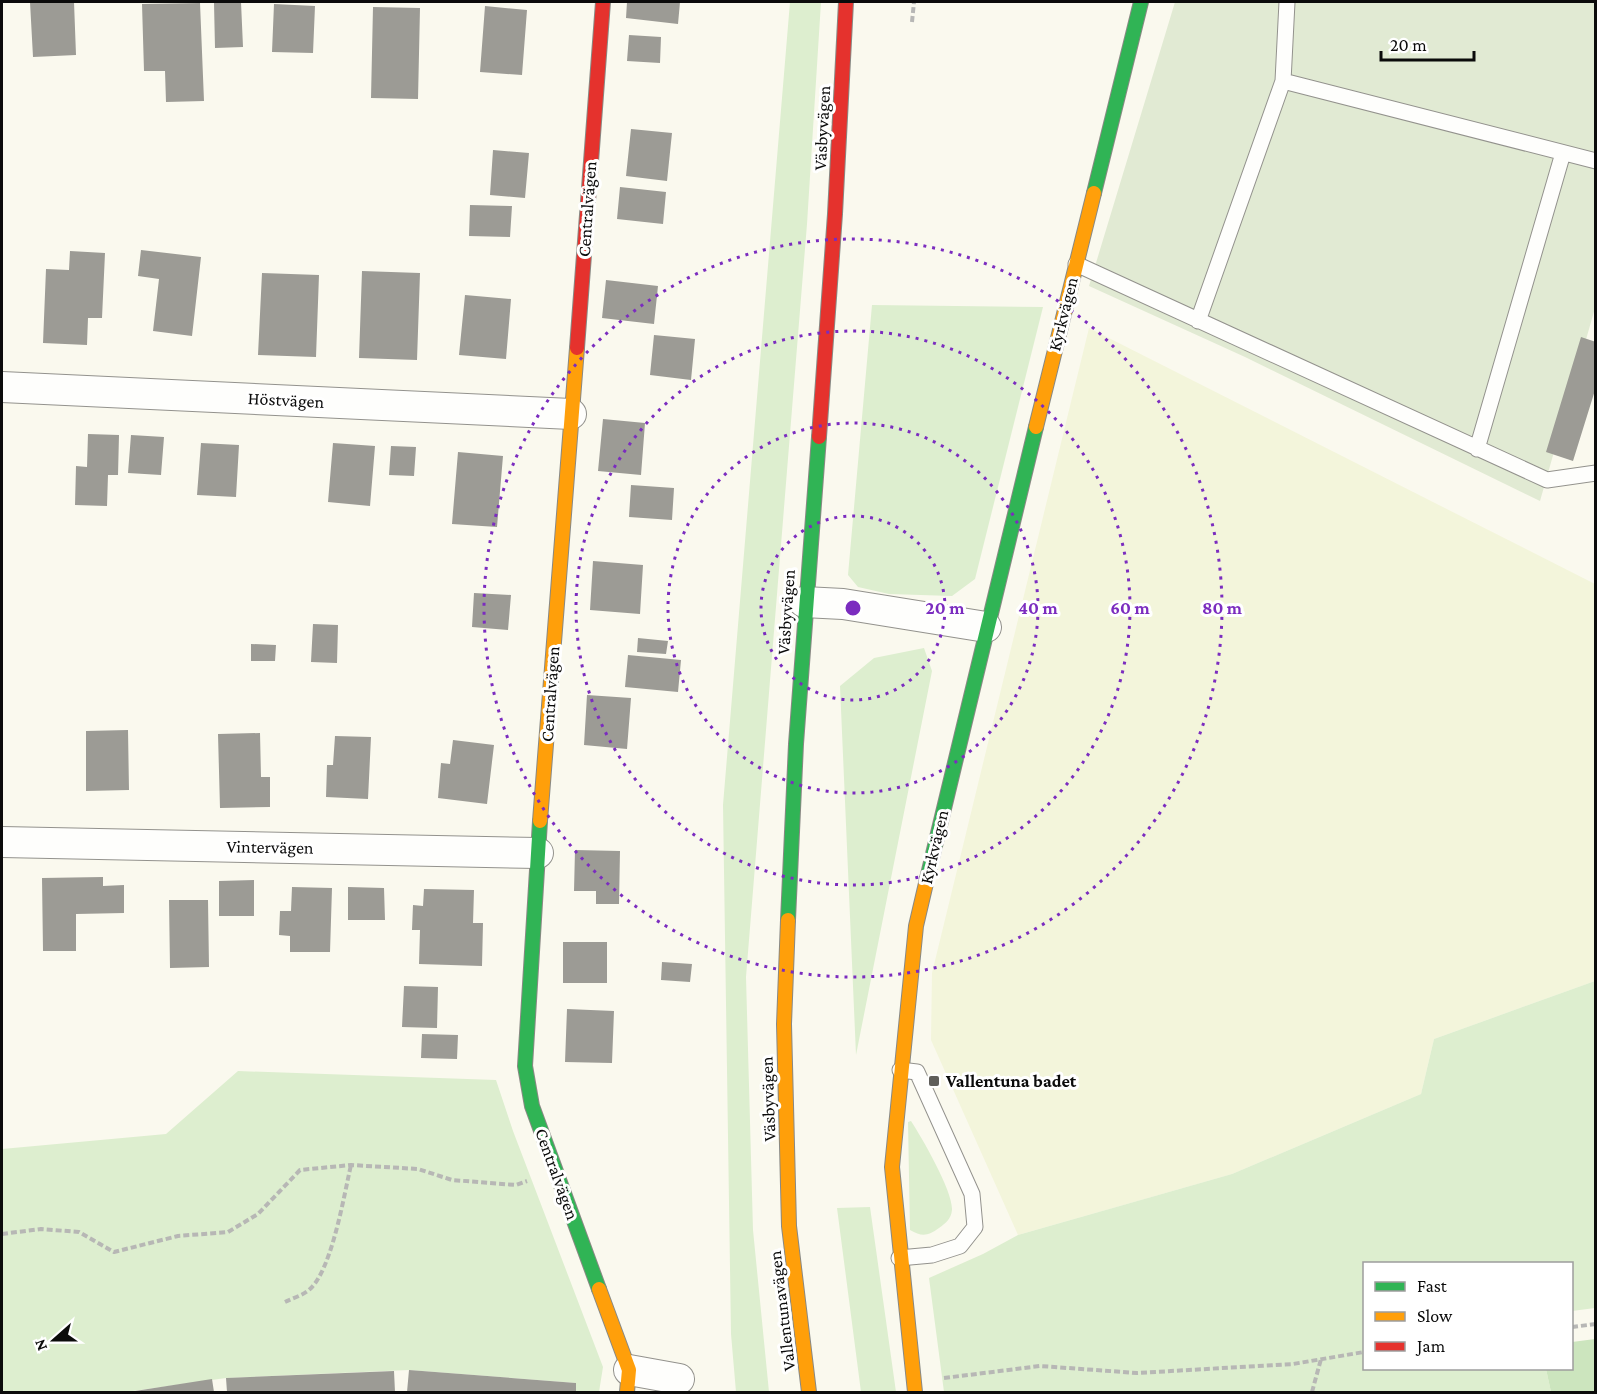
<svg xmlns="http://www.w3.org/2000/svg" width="1597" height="1394" viewBox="0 0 1597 1394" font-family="'Crimson Pro',serif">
<rect width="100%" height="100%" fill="#faf9ee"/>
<path fill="#f3f5db" d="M1089,328L1595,584V981L1434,1039L1421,1094L1232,1174L1018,1235L931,1040L932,973Z"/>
<path fill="#ddeecf" d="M790,2H821L807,224L746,977L753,1230L769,1392H736L731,1334L723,805Z
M872,305L1043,307L975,579L952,596L889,594L858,587L848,575Z
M924,648L932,671L856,1055L840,686L874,658Z
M1595,981V1308L1572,1311V1264H1364V1368L1546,1369L1551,1392H944L929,1278L983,1254L1018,1235L1232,1174L1421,1094L1434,1039Z
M238,1071L496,1080L513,1131L603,1367L599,1392H576V1383L409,1370L226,1378L126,1392H2V1149L166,1134Z
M911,1121C922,1138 953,1191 952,1210C951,1219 946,1223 939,1228C928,1236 922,1237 910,1230L908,1122Z
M870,1207L896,1392H861L837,1208Z"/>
<path fill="#cce5be" d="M1595,1339V1392H1551L1546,1369L1572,1368V1342Z"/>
<path fill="#e1ead3" d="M1175,2H1595V308L1540,501L1245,357L1089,286Z"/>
<path fill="#9c9b95" d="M30,2H74L76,55L33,57Z
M241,2L243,47L215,48L214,3Z
M627,2H680L678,24L626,18Z
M200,3L204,101L166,102L165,71H144L142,4Z
M274,4L315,6L313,53L272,52Z
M485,6L527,10L522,75L480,72Z
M373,7L420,8L418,99L371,98Z
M629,35L661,37L660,63L627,61Z
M631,129L672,133L667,181L626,176Z
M493,150L529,153L525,198L490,195Z
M620,187L666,192L663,224L617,219Z
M470,205L512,206L510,237L469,236Z
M141,250L201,257L192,336L153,331L159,279L138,276Z
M70,251L105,253L102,318H88L87,345L43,343L46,269L69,270Z
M362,271L420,273L417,360L359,358Z
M262,273L319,275L316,357L258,355Z
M606,280L658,286L654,324L602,318Z
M465,295L511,299L506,359L459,355Z
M654,335L695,339L691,380L650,375Z
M1581,337L1596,342V387L1573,461L1546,452Z
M603,419L645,423L641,475L598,471Z
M88,434L119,435L118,475H108L107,506L75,505L76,466L87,467Z
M131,435L164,437L161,475L128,473Z
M201,443L239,445L236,497L197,495Z
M333,443L375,446L370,506L328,502Z
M391,446L416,447L414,476L389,475Z
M458,452L503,456L497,527L452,524Z
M631,485L674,488L672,520L629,517Z
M593,561L643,565L640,614L590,610Z
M474,593L511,595L508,630L472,627Z
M313,624L338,625L337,663L311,662Z
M638,638L668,641L666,654L637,652Z
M251,644L276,645L275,661H251Z
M628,655L681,660L678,692L625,687Z
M587,695L631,698L627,749L584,745Z
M128,730L129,790L86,791V731Z
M260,733L261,777H270V807L220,808L218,734Z
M335,736L371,737L368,799L326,797L327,765H333Z
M453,740L494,745L487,804L438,798L441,763L450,764Z
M575,850L620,851L619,904H596V891H574Z
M103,877V886L124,885V913L76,914V951H43L42,878Z
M254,880V916H219V881Z
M292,887L332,888L330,952H290V936L279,935L280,911H291Z
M348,887L384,888L385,920H348Z
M424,889L474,890L473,923H483L482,966L419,964L420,930H412L413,905L423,906Z
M169,900H208L209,967L170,968Z
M563,942H607V983H563Z
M662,962L692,964L690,982L661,980Z
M404,986L438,987L437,1028L402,1027Z
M567,1009L614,1011L612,1063L565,1062Z
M422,1034L458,1035L457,1059L421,1058Z
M409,1370L576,1383V1392H407Z
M394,1371L395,1392H227L226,1378Z
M212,1379L214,1392H135V1391Z"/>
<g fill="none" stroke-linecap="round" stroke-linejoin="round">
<g stroke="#93928d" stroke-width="17">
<path id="lane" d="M1283,81L1596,161
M1076,264L1547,480L1596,473
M1198,321L1283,81L1287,2
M1477,449L1563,153
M899,1258L932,1255L960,1246L975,1227L972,1194L917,1072L900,1070"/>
</g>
<g stroke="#93928d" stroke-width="32">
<path id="street" d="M2,387L571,414
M804,602L843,604L986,627
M2,842L538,853
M629,1370L679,1379"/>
</g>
<g stroke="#898984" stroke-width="16">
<path id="fast" d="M1094,193L1141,2
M540,821L525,1066L532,1106L599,1289
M927,879L1036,427
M788,920L796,744L819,437"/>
</g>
<g stroke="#898984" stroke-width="16">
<path id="slow" d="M1036,427L1094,193
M540,821L577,348
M788,920L784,1024L789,1226L809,1392
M599,1289L629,1370L627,1392
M915,1392L892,1167L916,926L927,879"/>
</g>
<g stroke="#898984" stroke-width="16">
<path id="jam" d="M577,348L603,2
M819,437L835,214L846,2"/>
</g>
<path stroke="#b7b7b5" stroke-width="4" stroke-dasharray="6 3" stroke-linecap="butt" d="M912,22L914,2
M2,1234L41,1229L79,1232L114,1252L178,1236L228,1232L258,1214L300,1170L351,1165L418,1169L452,1180L516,1185L527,1181
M285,1302C293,1298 304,1295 310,1289C332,1269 344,1195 351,1165
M1572,1327L1596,1324
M944,1378L1040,1366L1137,1373L1293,1364L1364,1352
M1312,1392L1321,1359"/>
<use href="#lane" stroke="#fefefc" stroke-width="15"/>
<use href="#street" stroke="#fefefc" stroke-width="30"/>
<use href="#fast" stroke="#30b455" stroke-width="14"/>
<use href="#slow" stroke="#ff9f0a" stroke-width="14"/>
<use href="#jam" stroke="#e5322d" stroke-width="14"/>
</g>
<g fill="none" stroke="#7b2cbf" stroke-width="3" stroke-dasharray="3 6">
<circle cx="853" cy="608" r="92"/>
<circle cx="853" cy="608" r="185"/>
<circle cx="853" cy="608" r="277"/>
<circle cx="853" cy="608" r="369"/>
</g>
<rect fill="#5f5e5a" stroke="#fff" stroke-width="2" x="928" y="1075" width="12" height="12" rx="3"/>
<g text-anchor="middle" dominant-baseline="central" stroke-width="6" stroke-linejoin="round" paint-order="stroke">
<g font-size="18" fill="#0b0b0b" stroke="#fff">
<text transform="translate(822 128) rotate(-87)">Väsbyvägen</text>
<text transform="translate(587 209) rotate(-86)">Centralvägen</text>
<text transform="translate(1063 314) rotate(-76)">Kyrkvägen</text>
<text transform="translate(286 400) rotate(3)">Höstvägen</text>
<text transform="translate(786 612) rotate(-86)">Väsbyvägen</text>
<text transform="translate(550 694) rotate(-86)">Centralvägen</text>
<text transform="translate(270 847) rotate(1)">Vintervägen</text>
<text transform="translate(934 847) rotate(-77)">Kyrkvägen</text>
<text transform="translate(768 1099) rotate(-92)">Väsbyvägen</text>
<text transform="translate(557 1174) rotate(70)">Centralvägen</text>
<text transform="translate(782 1311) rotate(-97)">Vallentunavägen</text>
</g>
<g font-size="18" font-weight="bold" fill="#0b0b0b" stroke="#fff" text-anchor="start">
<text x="946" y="1081">Vallentuna badet</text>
</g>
</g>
<circle cx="853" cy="608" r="9" fill="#7b2cbf" stroke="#fff" stroke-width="3"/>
<g font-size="18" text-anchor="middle" font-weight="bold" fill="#7b2cbf" stroke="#fff" stroke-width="6" stroke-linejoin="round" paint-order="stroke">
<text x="945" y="614">20 m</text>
<text x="1038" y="614">40 m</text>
<text x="1130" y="614">60 m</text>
<text x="1222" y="614">80 m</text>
</g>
<rect width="1597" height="1394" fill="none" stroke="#0b0b0b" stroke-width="6"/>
<rect x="1363" y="1262" width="210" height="108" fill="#ffffff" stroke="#9d9d9d" stroke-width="1.5"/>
<rect x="1375" y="1282" width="30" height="9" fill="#30b455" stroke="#9d9d9d" stroke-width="1.5"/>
<text x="1417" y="1292" font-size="18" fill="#0b0b0b">Fast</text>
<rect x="1375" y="1312" width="30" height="9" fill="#ff9f0a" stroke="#9d9d9d" stroke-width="1.5"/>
<text x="1417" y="1322" font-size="18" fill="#0b0b0b">Slow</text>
<rect x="1375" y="1342" width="30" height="9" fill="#e5322d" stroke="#9d9d9d" stroke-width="1.5"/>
<text x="1417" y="1352" font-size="18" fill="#0b0b0b">Jam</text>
<g transform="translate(54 1340) rotate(249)" stroke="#ffffff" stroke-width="4.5" paint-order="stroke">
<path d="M0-4.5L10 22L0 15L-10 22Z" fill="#0b0b0b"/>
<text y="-9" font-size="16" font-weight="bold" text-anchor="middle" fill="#0b0b0b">N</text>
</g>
<path d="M1381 51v9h93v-9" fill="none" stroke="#0b0b0b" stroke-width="3"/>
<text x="1390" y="51" font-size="18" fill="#0b0b0b" stroke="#ffffff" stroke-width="4.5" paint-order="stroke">20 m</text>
</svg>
